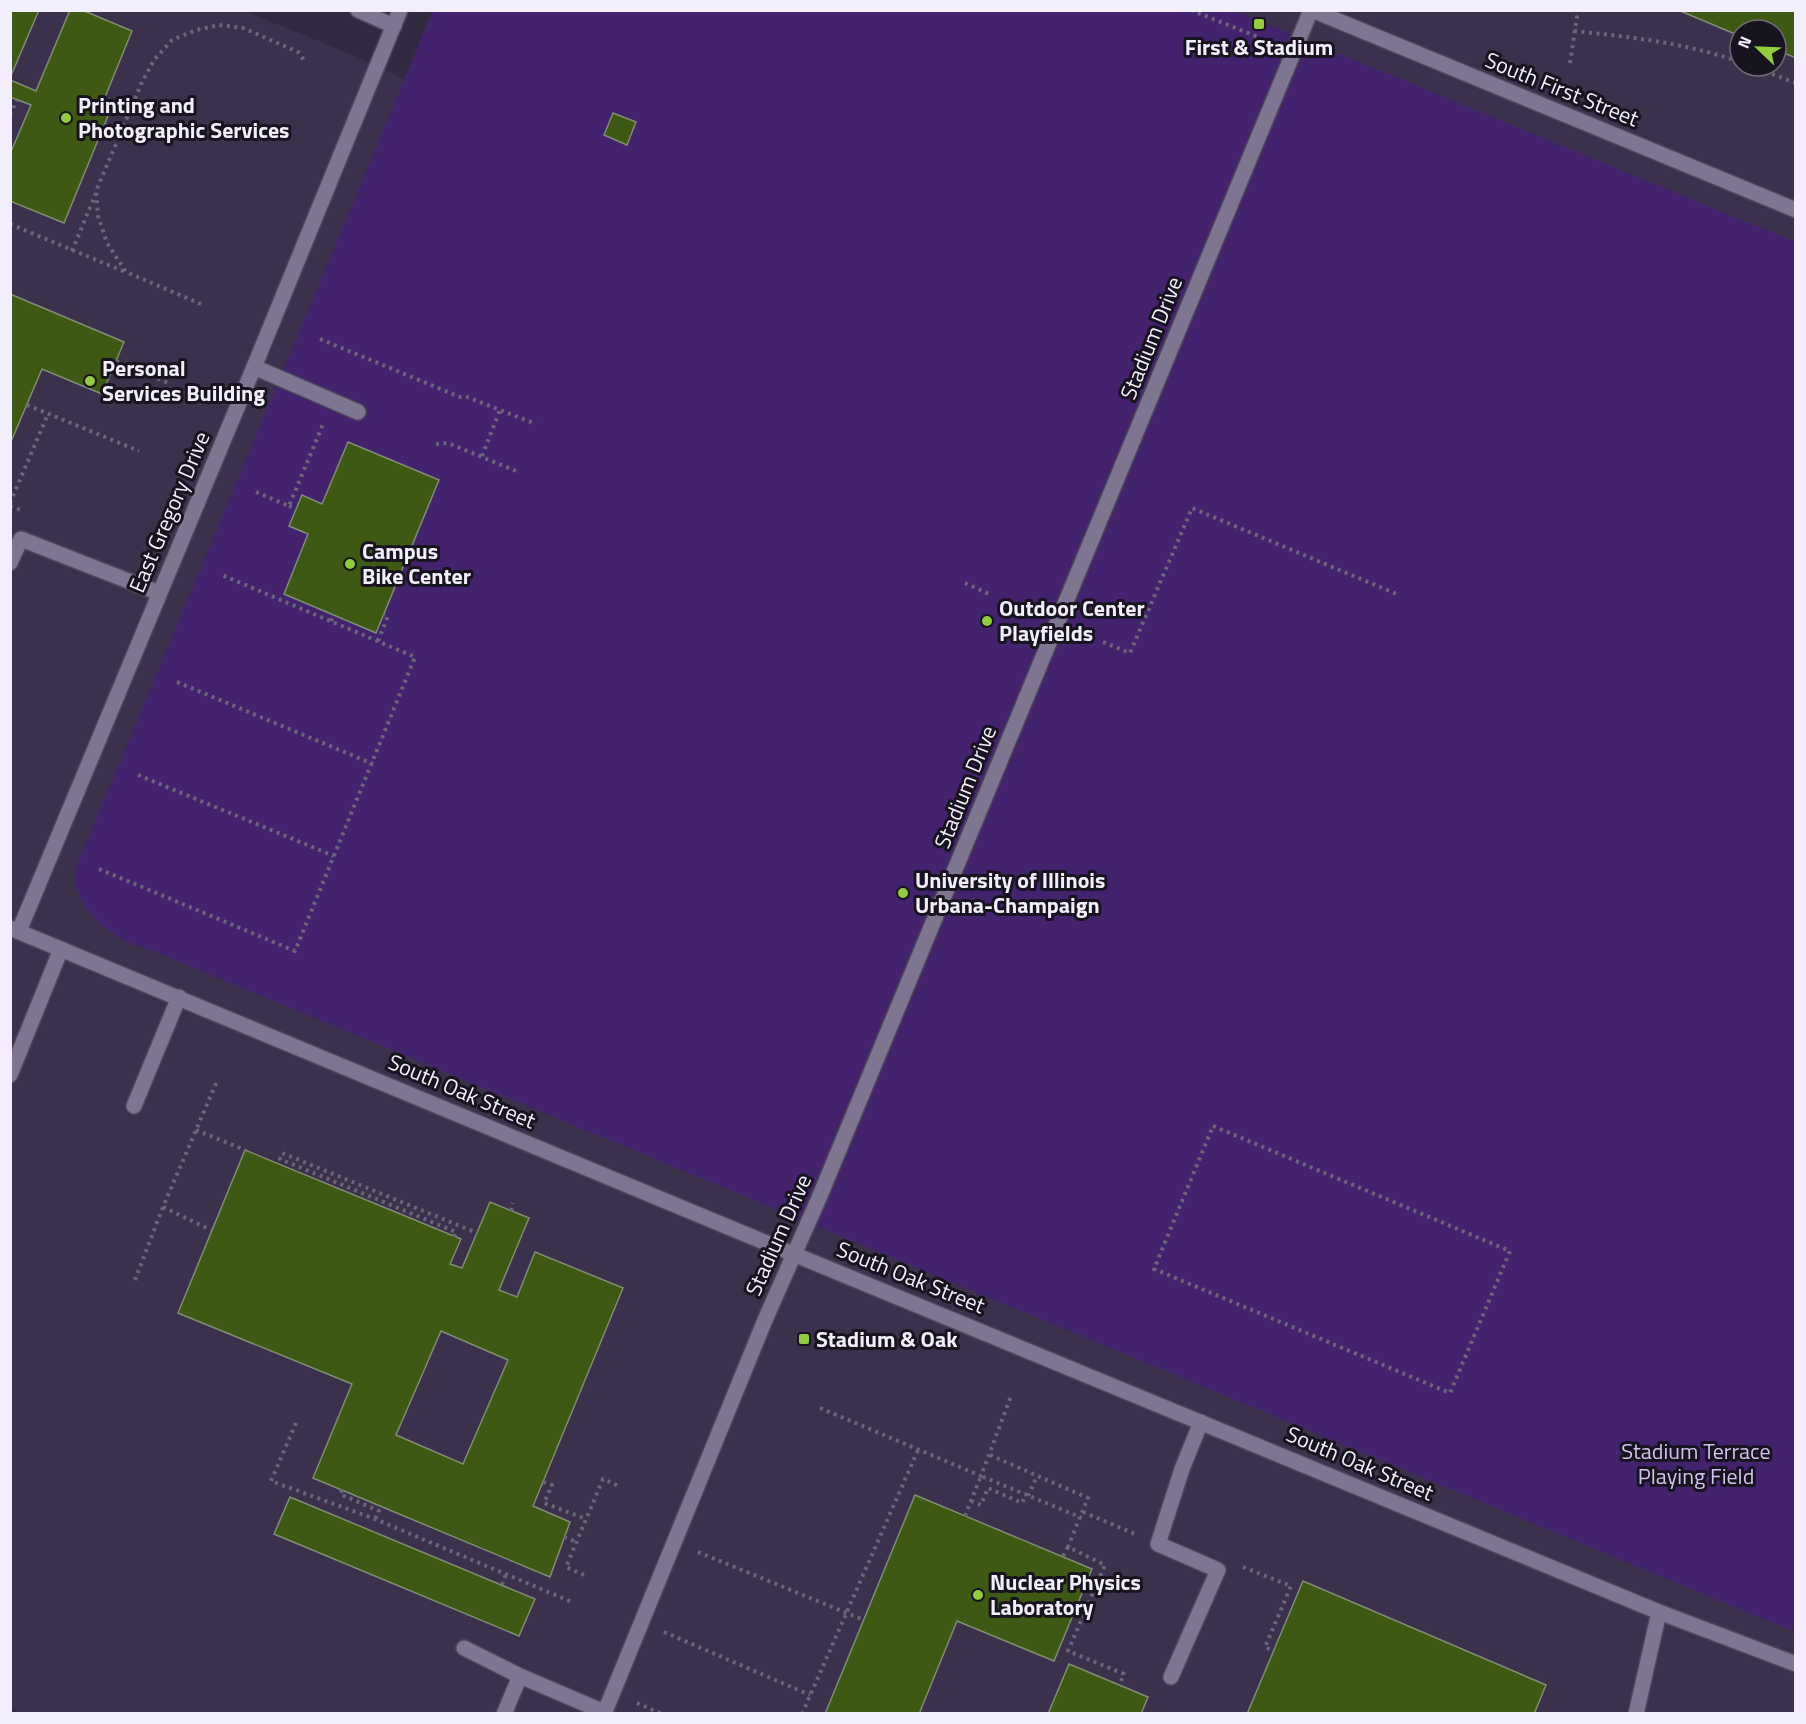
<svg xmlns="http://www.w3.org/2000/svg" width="1806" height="1724" viewBox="0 0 1806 1724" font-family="'Titillium Web',sans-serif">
<rect width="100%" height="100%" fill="#312a40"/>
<path fill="#3b314d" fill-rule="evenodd" d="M433,10L1795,11V1713L21,1714L11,1707V11H245L353,55L404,79ZM1740,30H1776V66H1740Z"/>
<path fill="#44236e" d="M433,11H1236L1795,242V1632L163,955L130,943L106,929L86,909L75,885L77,865Z"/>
<path fill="#3d5914" stroke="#808d73" stroke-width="1.5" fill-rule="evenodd" d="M10,10H39L10,78Z
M70,10H82L132,31L101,107L110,111L64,223L10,201V154L31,105L10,97V80L36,91Z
M1678,10H1796V58L1776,50V30H1740V36Z
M613,113L636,122L627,145L604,135Z
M10,294L124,342L102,394L42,369L10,444Z
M348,442L439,480L376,633L284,594L308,534L289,526L302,495L322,504Z
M245,1150L461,1239L450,1264L462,1268L490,1202L529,1218L499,1290L517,1297L535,1252L623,1288L533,1506L570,1522L550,1577L313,1478L352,1384L178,1313ZM441,1331L508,1360L463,1464L396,1435Z
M915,1495L1092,1569L1054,1661L957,1621L919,1714H825Z
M290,1497L535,1599L519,1636L274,1534Z
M1303,1581L1546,1685L1534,1714H1247Z
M1069,1664L1148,1697L1141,1714H1048Z"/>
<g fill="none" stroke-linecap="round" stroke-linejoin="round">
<g stroke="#4d475a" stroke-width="18">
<path id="service" d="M358,10L394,26
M254,367L358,412
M10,563L21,539L159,593
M10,1075L61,949
M134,1106L179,997
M464,1648L520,1676
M1171,1677L1218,1570L1158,1544L1182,1469L1201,1422
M504,1714L520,1676L604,1712
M1636,1714L1659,1612"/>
</g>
<g stroke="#4d475a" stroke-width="18">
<path id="minor" d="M10,928L728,1227L1659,1612L1796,1664
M19,931L254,367L400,10"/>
</g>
<g stroke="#4d475a" stroke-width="18">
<path id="tertiary" d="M1312,10L1796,210
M604,1714L765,1320L819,1198L1311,10"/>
</g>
<path stroke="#6b6579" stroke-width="4" stroke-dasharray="3 4.5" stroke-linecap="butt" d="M1191,10L1258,37
M1574,31C1631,37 1686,43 1740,62
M1570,63L1578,10
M1751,66L1796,83
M10,115L17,100
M104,124L121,132
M10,224L125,272
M72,251L96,193
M201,304L126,272L107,243L98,216L96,191L121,132L142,82L154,60L172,40L196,30L219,25L243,28L298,52L304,60
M320,339L460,397H467L536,424
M116,361L168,383
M27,405L139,451
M436,444L448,443L516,471
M482,456L500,410
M256,492L289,506L323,424
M10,503L48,414
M10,506L24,511
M289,506L296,509
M965,583L991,595
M331,621L334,615
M378,641L388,616L384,614
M1103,642L1130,653L1192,508L1399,595
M177,682L373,764
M138,775L334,856
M99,869L295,951L415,657L222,575
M1213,1126L1510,1251L1450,1393L1154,1269Z
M196,1130L245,1150
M163,1207L211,1230
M511,1211L513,1203
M454,1237L456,1232L280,1159L282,1153L477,1233
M135,1280L163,1207L217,1081
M820,1408L981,1476L1011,1396
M296,1423L271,1481L375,1519L572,1602
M990,1455L1088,1498L1080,1517
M543,1482L552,1485L544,1503L586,1519
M342,1490L340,1494L379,1511L375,1519
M1028,1496L1037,1476
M971,1501L981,1505L988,1488L1022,1503L1026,1495
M1083,1512L1135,1534
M965,1516L981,1476L1080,1517L1068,1547L1105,1565L1068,1651L1124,1674L1119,1686
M564,1537L577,1542
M698,1552L864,1620
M1063,1556L1068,1547
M1243,1567L1291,1586L1265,1647L1273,1651
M584,1575L566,1567L603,1479L621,1487
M502,1585L506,1574
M664,1632L810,1695
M637,1703L662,1714
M802,1714L918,1450"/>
<use href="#service" stroke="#7e7590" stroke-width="15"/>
<use href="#minor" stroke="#7e7590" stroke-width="15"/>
<use href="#tertiary" stroke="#7e7590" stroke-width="15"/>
</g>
<g fill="#92cd3e" stroke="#18141f" stroke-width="2">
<rect x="1253" y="18" width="12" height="12" rx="3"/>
<circle cx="66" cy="118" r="6"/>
<circle cx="90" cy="381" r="6"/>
<circle cx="350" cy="564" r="6"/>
<circle cx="987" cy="621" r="6"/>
<circle cx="903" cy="893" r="6"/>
<rect x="798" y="1333" width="12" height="12" rx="3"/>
<circle cx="978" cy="1595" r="6"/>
</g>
<g text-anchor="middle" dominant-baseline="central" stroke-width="6" stroke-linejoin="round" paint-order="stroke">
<g font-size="22" font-weight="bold" fill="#f3eefd" stroke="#18141f" text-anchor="start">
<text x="1259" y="47" text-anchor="middle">First &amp; Stadium</text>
<text x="78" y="105">Printing and<tspan x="78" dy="25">Photographic Services</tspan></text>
<text x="102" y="368">Personal<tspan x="102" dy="25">Services Building</tspan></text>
<text x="362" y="551">Campus<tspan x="362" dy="25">Bike Center</tspan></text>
<text x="999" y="608">Outdoor Center<tspan x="999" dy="25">Playfields</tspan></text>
<text x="915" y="880">University of Illinois<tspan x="915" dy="25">Urbana-Champaign</tspan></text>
<text x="816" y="1339">Stadium &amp; Oak</text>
<text x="990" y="1582">Nuclear Physics<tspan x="990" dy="25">Laboratory</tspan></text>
</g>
<g font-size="22" fill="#f3eefd" stroke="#18141f">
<text transform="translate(1562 89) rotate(22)">South First Street</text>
<text transform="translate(1151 338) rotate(-68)">Stadium Drive</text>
<text transform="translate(169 512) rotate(-67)">East Gregory Drive</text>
<text transform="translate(965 787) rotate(-68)">Stadium Drive</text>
<text transform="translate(462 1091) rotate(23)">South Oak Street</text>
<text transform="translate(778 1235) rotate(-66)">Stadium Drive</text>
<text transform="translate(911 1277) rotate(22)">South Oak Street</text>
<text transform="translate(1360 1463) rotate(23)">South Oak Street</text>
</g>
<g font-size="22" fill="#d1c3ef" stroke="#18141f">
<text x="1696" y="1451">Stadium Terrace<tspan x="1696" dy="25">Playing Field</tspan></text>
</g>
</g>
<rect width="1806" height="1724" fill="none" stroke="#f3eefd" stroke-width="24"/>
<g transform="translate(1758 48) rotate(293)"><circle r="28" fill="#18141f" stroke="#706b78" stroke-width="1.5"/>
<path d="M0-4.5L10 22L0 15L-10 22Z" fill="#92cd3e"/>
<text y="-9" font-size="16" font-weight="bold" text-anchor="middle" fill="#f3eefd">N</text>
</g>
</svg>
